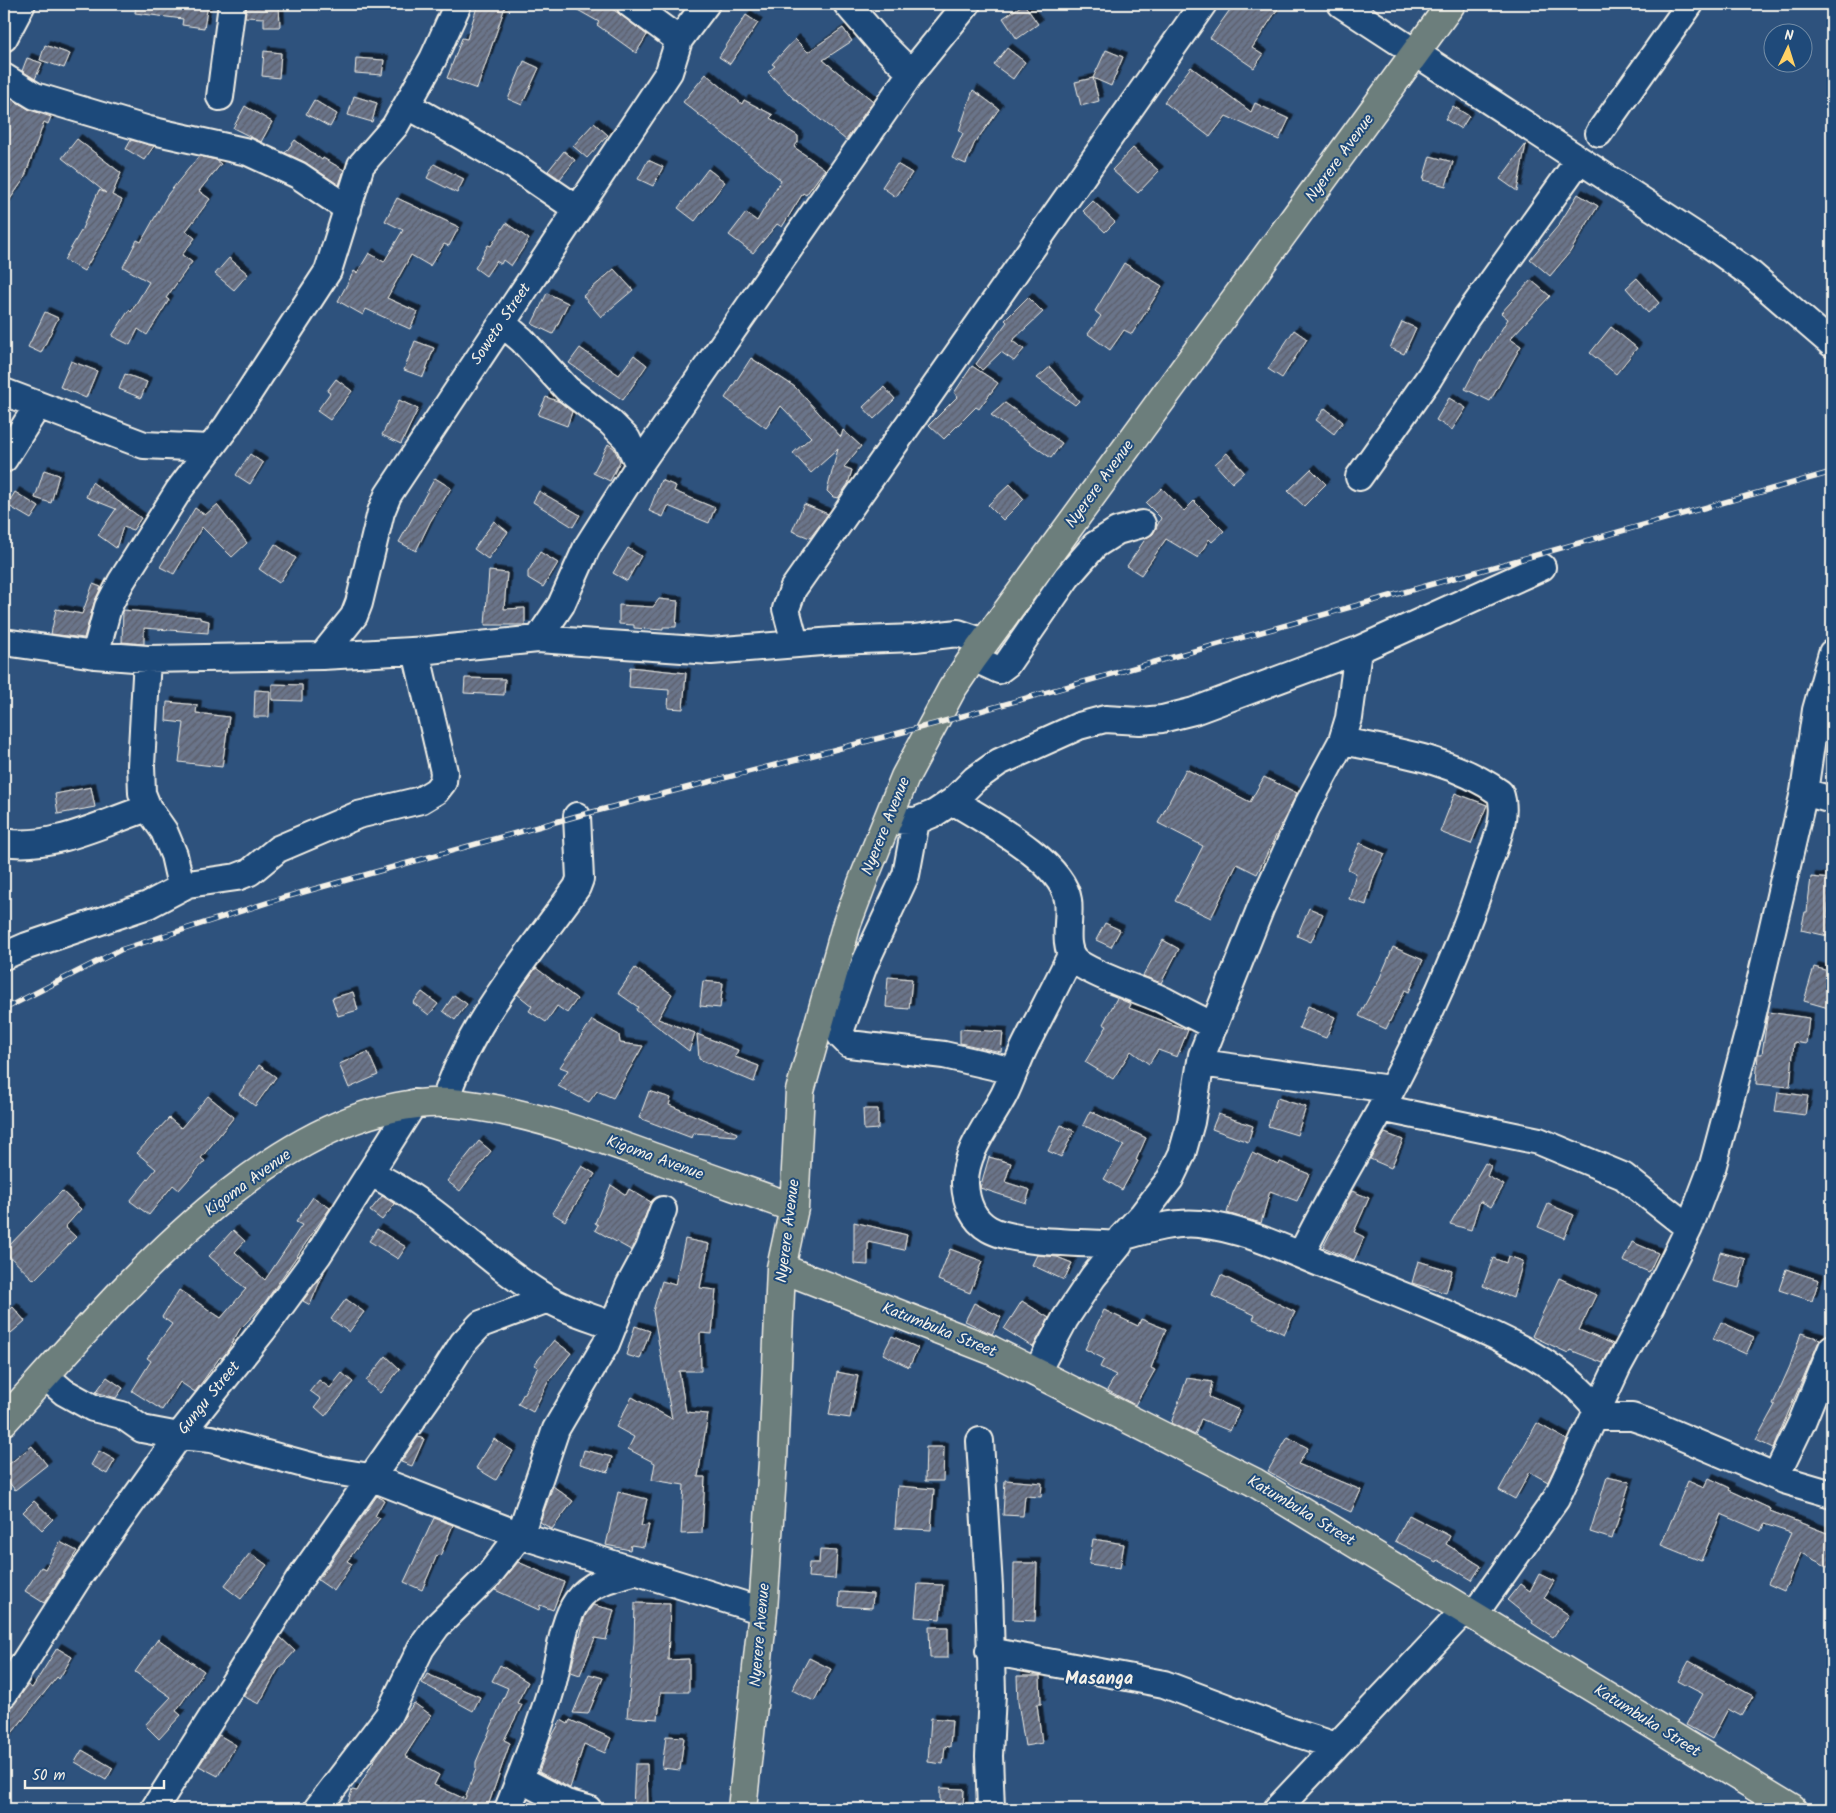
<svg xmlns="http://www.w3.org/2000/svg" width="1836" height="1813" viewBox="0 0 1836 1813" font-family="Kalam,sans-serif">
<defs>
<pattern id="building-hatch" width="6" height="6" patternUnits="userSpaceOnUse" patternTransform="scale(1.25)"><rect width="6" height="6" fill="#6b748a"/><path d="M-1 1l2-2M0 6l6-6M5 7l2-2" fill="none" stroke="#5a5e68"/></pattern>
<filter id="shadow"><feDropShadow dx="4.5" dy="-4.5" stdDeviation="0" flood-color="#0009"/></filter>
</defs>
<rect width="100%" height="100%" fill="#2e527d"/>
<filter id="ink" filterUnits="userSpaceOnUse"><feTurbulence type="fractalNoise" baseFrequency=".02" numOctaves="2"/><feDisplacementMap in="SourceGraphic" scale="10" xChannelSelector="R" yChannelSelector="G"/><feConvolveMatrix kernelMatrix="1 2 1 2 8 2 1 2 1" color-interpolation-filters="sRGB"/></filter>
<g filter="url(#ink)">
<path fill="url(#building-hatch)" stroke="#f4f1e8" filter="url(#shadow)" d="M136,4H208L204,28L182,25L183,19L135,13Z
M247,4H279L280,27H264V18L245,17Z
M478,4H506L477,89L447,78L462,38L467,39Z
M567,4H606L647,35L636,53L597,25L599,22Z
M1024,4L1038,24L1017,39L1003,18Z
M1234,4H1281L1252,48L1263,55L1254,68L1210,38Z
M746,15L758,23L730,64L719,57Z
M843,28L852,41L823,60L873,101L846,140L792,97L768,72L775,66L772,64L795,39L808,52Z
M45,45L70,54L64,68L40,60Z
M1007,48L1025,62L1013,79L994,65Z
M1106,50L1123,57L1111,86L1093,78Z
M264,51L281,53L279,78L262,76Z
M27,58L42,63L35,79L22,71Z
M356,58L384,60L382,75L355,73Z
M524,61L539,68L522,105L508,99Z
M1191,67L1251,112L1255,103L1289,119L1279,140L1226,116L1210,137L1164,102Z
M706,74L742,104L744,100L773,115L770,118L798,136V142L794,147L825,169L806,195L803,193L782,227L777,224L753,253L729,235L746,213L757,221L781,180L683,102Z
M1093,78L1099,101L1081,106L1075,82Z
M973,90L999,109L974,144L966,164L952,158L963,133L959,131Z
M354,96L377,103L372,122L348,115Z
M12,99L30,110L51,117L48,124L44,122L24,179L4,208V101L10,104Z
M314,100L337,114L330,127L306,114Z
M245,106L272,122L261,142L233,128Z
M1453,106L1469,116L1461,129L1445,119Z
M594,123L608,135L587,158L573,146Z
M77,139L121,173L112,195L122,200L108,230L84,271L64,260L81,231L99,190L106,193L62,158Z
M131,140L154,146L144,160L126,149Z
M295,140L322,160L323,158L344,170L339,185L306,163L285,153Z
M1526,144L1517,191L1500,179Z
M1133,148L1159,171L1138,193L1112,170Z
M564,151L575,160L560,179L548,171Z
M199,156L216,160L221,164L199,191L210,199L186,231L195,238L182,255L192,262L166,298L169,300L147,335L138,329L130,345L112,336L129,310L131,312L149,282L123,267L137,240L141,242L168,194Z
M1430,156L1453,162L1446,186L1423,180Z
M648,160L663,167L653,186L638,179Z
M434,164L464,179L457,193L427,178Z
M897,164L912,173L896,197L882,187Z
M708,169L725,182L695,221L678,208Z
M1578,194L1598,206L1570,252L1550,276L1530,259L1558,226Z
M397,198L459,227L449,246L444,244L430,266L411,255L387,298L418,312L410,329L366,309L363,315L338,301L354,271L357,273L369,253L384,262L403,230L385,221Z
M1093,201L1115,222L1105,232L1083,211Z
M506,223L529,239L511,266L503,260L501,264L496,261L486,276L475,268L488,245L491,246Z
M229,258L248,274L234,290L215,274Z
M1124,263L1162,286L1132,334L1124,330L1110,350L1088,334L1101,316L1095,311Z
M614,269L633,290L601,317L583,296Z
M1637,278L1659,303L1648,313L1626,288Z
M1531,280L1550,296L1510,339L1521,346L1490,401L1465,389L1480,360L1482,361L1508,319L1501,313Z
M547,293L568,303L553,334L532,324Z
M1028,297L1043,312L1012,341L1024,349L1014,361L1001,352L982,370L976,364L1007,322L1005,320Z
M45,312L58,318L41,353L28,347Z
M1402,322L1416,328L1404,354L1390,348Z
M1611,327L1637,348L1616,374L1590,353Z
M1294,330L1307,339L1282,378L1268,369Z
M415,341L434,348L423,377L404,370Z
M580,348L619,375L634,355L647,365L623,400L569,363Z
M751,358L795,387L841,437L843,430L861,446L844,467L852,470L848,484L838,498L833,497L827,491L838,449L811,473L793,453L811,437L781,406L766,428L725,398Z
M71,361L97,371L86,398L60,387Z
M972,366L998,383L979,409L976,407L944,439L929,425L958,396L954,393Z
M1050,367L1079,401L1075,405L1037,378Z
M125,374L147,382L141,398L119,389Z
M336,379L352,391L330,420L317,411L330,393L327,391Z
M884,387L895,399L874,419L863,407Z
M546,397L560,402L572,412L567,426L538,415Z
M1449,398L1466,408L1452,430L1436,420Z
M399,400L418,409L401,444L382,435Z
M1005,403L1062,443L1051,458L991,415Z
M1325,408L1343,422L1334,434L1316,420Z
M608,444L614,448L620,461L610,481L593,473Z
M1227,453L1244,472L1232,483L1215,464Z
M250,454L263,463L250,484L236,475Z
M1311,469L1326,484L1304,506L1288,491Z
M44,470L59,475L51,503L35,498Z
M435,478L451,488L430,522L416,551L399,542Z
M661,480L676,486L674,491L715,508L709,523L668,506L663,517L649,511Z
M92,482L141,518L133,530L123,527L116,548L98,535L116,509L86,497Z
M1010,484L1024,499L1003,520L988,505Z
M1162,488L1184,511L1194,501L1224,531L1212,542L1209,539L1198,558L1166,539L1141,575L1127,566L1146,538L1153,534L1161,518L1146,503Z
M539,491L580,515L573,527L533,502Z
M15,492L39,507L31,519L7,505Z
M804,504L828,514L810,538L792,531Z
M217,505L247,543L232,557L202,527L174,574L160,567L195,508L205,515Z
M494,521L508,532L488,559L474,549Z
M275,544L296,558L279,583L259,569Z
M628,548L641,556L627,581L613,573Z
M540,552L558,563L543,587L528,578V572Z
M489,571L507,573L504,609L525,608V625H485Z
M93,584L101,587L94,603L84,638L51,634L56,609L82,614Z
M659,599L678,601L676,627H663V630L634,628V625L619,624V605L653,607Z
M123,610L200,617V619L209,621L208,633L144,628V644L122,642Z
M630,667L686,673L683,709L668,708L669,690L629,687Z
M465,678L505,679L504,695L464,693Z
M272,684L302,685V701L272,700Z
M255,690L270,691L269,717H254Z
M167,702L197,705L196,713L229,717L222,767L179,762L184,723L166,721Z
M1186,769L1250,802L1264,777L1297,793L1257,874L1237,864L1211,918L1175,901L1203,846L1158,823Z
M91,787L95,807L58,814L55,794Z
M1455,793L1487,805L1471,844L1440,832Z
M1360,843L1385,854L1374,876L1366,905L1349,899L1356,873L1348,869Z
M1811,877L1831,879L1827,917L1832,918V937L1801,930L1805,912H1807Z
M1309,908L1323,914L1311,942L1297,936Z
M1105,923L1120,930L1111,947L1096,940Z
M1163,940L1179,949L1161,983L1143,976Z
M1393,947L1423,960L1409,992L1405,990L1386,1029L1359,1016L1375,986L1376,987Z
M1814,967L1832,972V1009L1804,1001Z
M536,968L577,999L567,1013L557,1006L546,1022L529,1011L532,1006L517,994Z
M635,968L672,994L658,1019L695,1033L689,1051L636,1010L638,1007L618,993Z
M888,977L912,979L909,1009L886,1007Z
M703,981L723,983L720,1008L700,1006Z
M353,992L358,1010L338,1016L332,998Z
M422,992L438,1004L429,1015L413,1003Z
M454,995L467,1004L455,1020L443,1011Z
M1117,998L1131,1004L1129,1008L1188,1030L1177,1057L1158,1050L1149,1064L1131,1051L1113,1079L1085,1062L1107,1026L1103,1024Z
M1308,1006L1335,1017L1326,1038L1299,1028Z
M1768,1012L1809,1018L1806,1044L1794,1042L1790,1087L1756,1084L1758,1054H1762Z
M592,1020L619,1035L620,1043L643,1046L613,1098L597,1091L589,1102L558,1086L568,1070L560,1067Z
M960,1029L1003,1032L1001,1052L960,1043Z
M697,1034L738,1050L735,1057L759,1066L754,1082L699,1059Z
M368,1052L378,1075L349,1088L339,1064Z
M259,1065L276,1077L255,1106L239,1094Z
M649,1091L671,1098L669,1105L737,1133L736,1136L694,1133L692,1138L639,1118Z
M1778,1092L1808,1096L1805,1115L1775,1111Z
M208,1096L234,1117L201,1158L205,1161L179,1190L173,1185L149,1215L130,1201L156,1169L137,1153L169,1118L181,1128Z
M1277,1098L1306,1107L1297,1135L1268,1126Z
M863,1109H878V1129L864,1130Z
M1090,1111L1146,1138L1136,1160L1138,1161L1122,1190L1104,1179L1124,1145L1083,1125Z
M1218,1114L1253,1126L1248,1142L1212,1129Z
M1061,1125L1074,1131L1061,1157L1048,1151Z
M1385,1133L1403,1140L1391,1168L1370,1159Z
M479,1141L491,1151L460,1191L447,1181Z
M1252,1153L1279,1165L1280,1162L1309,1174L1297,1201L1270,1191L1261,1223L1227,1213L1233,1193Z
M989,1157L1011,1163L1005,1182L1030,1190L1026,1203L980,1188Z
M1485,1163L1491,1166L1487,1176L1504,1185L1491,1207L1480,1201L1471,1230L1450,1224Z
M582,1166L595,1174L565,1221L552,1213Z
M611,1185L626,1195L629,1189L651,1202L631,1250L595,1230L598,1225L595,1223Z
M62,1191L81,1209L65,1227L76,1237L34,1280L4,1251Z
M1352,1191L1369,1198L1354,1232L1364,1237L1354,1260L1323,1247Z
M382,1196L395,1204L382,1220L370,1211Z
M313,1197L330,1208L263,1305L240,1329L226,1353L222,1358L220,1357L195,1392L180,1382L162,1410L132,1391L151,1361L147,1358L172,1324L162,1317L179,1290L221,1318L246,1289L209,1256L233,1230L245,1241L235,1252L265,1280L302,1225L296,1222Z
M1548,1204L1574,1215L1564,1238L1538,1227Z
M854,1222L907,1235L904,1250L868,1242V1265L854,1264Z
M377,1229L406,1247L398,1259L369,1241Z
M685,1239L709,1244L700,1288L716,1290L712,1334L700,1333L701,1371H679L686,1412L708,1414L698,1477H705L702,1533L681,1534L684,1485L652,1480L655,1463L628,1449L634,1437L616,1427L632,1397L672,1419L653,1311L662,1281L675,1285Z
M1632,1242L1658,1253L1649,1272L1623,1261Z
M950,1249L982,1261L970,1293L938,1280Z
M1720,1252L1746,1259L1739,1288L1712,1281Z
M1037,1255L1057,1257L1072,1263L1064,1280L1032,1265Z
M1508,1256L1523,1261L1513,1298L1483,1286L1493,1258L1506,1263Z
M1418,1261L1452,1271L1446,1293L1412,1283Z
M1786,1269L1819,1280L1812,1301L1779,1290Z
M324,1272L310,1305L303,1301Z
M1221,1275L1295,1312L1284,1334L1253,1319L1255,1315L1212,1296Z
M1559,1278L1596,1295L1579,1330L1613,1344L1603,1363L1570,1350L1568,1353L1532,1336Z
M346,1299L364,1312L349,1332L331,1319Z
M1022,1301L1049,1318L1033,1347L1004,1329Z
M974,1303L1001,1317L992,1334L965,1321Z
M13,1307L25,1321L4,1339V1315Z
M1104,1310L1138,1326L1141,1319L1166,1329L1151,1368L1155,1370L1135,1405L1107,1390L1116,1375L1100,1367L1104,1359L1085,1349Z
M1721,1322L1754,1337L1746,1354L1713,1339Z
M635,1326L650,1331L640,1359L626,1355Z
M1801,1333L1820,1339L1773,1448L1756,1440L1775,1405L1773,1404L1790,1366Z
M892,1336L918,1348L909,1367L883,1354Z
M554,1340L571,1353L548,1382L533,1412L518,1404L538,1367L534,1365Z
M386,1356L400,1369L380,1393L366,1381Z
M837,1372L858,1376L850,1418L829,1415Z
M342,1373L353,1382L325,1416L315,1407L321,1399L310,1391L319,1380L330,1388Z
M107,1377L123,1388L116,1398L96,1392Z
M1187,1378L1212,1382L1209,1397L1239,1410L1230,1431L1201,1419L1195,1435L1171,1423Z
M1537,1423L1567,1440L1548,1482L1530,1472L1515,1499L1499,1490Z
M418,1437L424,1439L412,1466L401,1462Z
M1288,1437L1308,1448L1298,1464L1361,1490L1351,1512L1298,1488L1268,1471Z
M494,1439L513,1451L496,1480L476,1468Z
M32,1446L47,1465L15,1490L4,1476V1468Z
M926,1447H944L943,1481H925Z
M584,1450L612,1457L608,1472L580,1464Z
M99,1451L115,1460L107,1474L91,1465Z
M1607,1477L1630,1482L1612,1539L1590,1532Z
M1709,1478L1730,1488L1729,1490L1771,1509L1770,1511L1832,1535V1569L1801,1553L1784,1591L1768,1584L1791,1533L1764,1524L1761,1531L1721,1514L1701,1561L1661,1545L1688,1481L1704,1488Z
M1005,1480L1042,1483L1041,1497L1025,1496L1023,1516L1003,1515Z
M553,1486L573,1501L552,1529L540,1522Z
M898,1486L934,1489L931,1530L895,1528Z
M618,1492L647,1499L641,1526L649,1525L644,1547L631,1545L630,1550L606,1545Z
M377,1496L384,1500L375,1516L380,1518L347,1561L352,1564L334,1591L318,1580Z
M34,1501L53,1519L42,1530L23,1512Z
M1409,1515L1450,1536L1446,1544L1481,1566L1472,1580L1438,1560L1437,1562L1395,1541Z
M434,1518L453,1525L440,1556L437,1555L422,1590L404,1582Z
M1093,1539L1124,1544L1120,1568L1089,1564Z
M60,1542L77,1551L44,1603L25,1591L41,1567L45,1569Z
M820,1550L837,1551L835,1579L808,1577L809,1563H819Z
M250,1553L267,1565L241,1599L224,1586Z
M518,1562L564,1582L553,1610L540,1605L539,1610L495,1590Z
M1014,1563H1037L1035,1621L1013,1620Z
M1539,1574L1554,1581L1544,1598L1569,1615L1553,1637L1532,1623L1533,1621L1507,1600L1520,1584L1530,1591Z
M918,1584L943,1585L940,1619L915,1617Z
M840,1592L873,1594L872,1608L839,1606Z
M635,1603L670,1604L668,1660L689,1659V1692H661L658,1719L627,1717L634,1643Z
M593,1605L614,1610L606,1640L595,1638L580,1675L571,1672V1670L579,1635L580,1636L585,1616Z
M929,1627H948V1658H930Z
M280,1637L295,1651L277,1671L259,1704L243,1696Z
M158,1639L204,1671L176,1711L181,1715L159,1739L145,1725L171,1697L135,1672Z
M57,1648L72,1657L59,1679L57,1677L4,1743V1712L16,1702L28,1685L32,1688Z
M809,1658L831,1669L814,1701L792,1690Z
M1689,1661L1753,1696L1741,1716L1728,1709L1712,1739L1686,1725L1703,1694L1678,1681Z
M500,1665L528,1682L517,1703L522,1705L504,1740L510,1743L489,1803L485,1807L489,1809H346L352,1790L357,1791L376,1757L414,1703L431,1715L405,1756L439,1775L434,1785L465,1799L476,1769V1762L508,1688L492,1681Z
M427,1674L480,1697L473,1711L422,1683Z
M589,1674L603,1678L588,1714L573,1713Z
M1017,1676H1040L1041,1704H1037L1042,1743L1025,1746L1018,1702Z
M931,1718L952,1720L950,1747L945,1746L943,1764L928,1762Z
M561,1720L568,1724L570,1720L611,1738L605,1753L584,1744L570,1788L539,1772L550,1740Z
M219,1735L236,1745L218,1776L199,1766Z
M666,1736L684,1737L680,1770L662,1768Z
M82,1750L113,1768L106,1780L75,1762Z
M635,1764H647L648,1809H633Z
M940,1788L964,1789L963,1809H940Z"/>
<g fill="none" stroke-linecap="round" stroke-linejoin="round">
<g stroke="#f4f1e8" stroke-width="30">
<path id="minor" d="M630,4L679,40
M847,4L878,40L911,73
M1341,4L1710,245L1752,275L1832,344
M4,38L22,4
M4,77L35,96L149,130L248,152L298,175L348,209
M220,97L232,4
M407,105L514,166L577,209
M1599,133L1690,4
M502,323L522,340L567,389L610,422L627,439L639,465
M4,392L144,445L210,448
M4,459L38,405
M1359,477L1429,378L1466,318L1579,160
M538,639L561,605L587,547L639,465L911,73L967,4
M4,642L95,655L147,659L322,656L429,650L538,639L711,651L834,641L915,638L958,633L984,642
M795,643L786,609L793,589L1203,4
M95,655L108,607L121,582L179,490L227,426L328,271L361,165L395,126L433,59L458,4
M322,656L354,616L359,603L381,512L388,495L669,72L679,40L706,4
M973,658L999,670L1007,664L1067,577L1095,545L1117,531L1142,524
M147,659L141,765L142,793L148,808L164,831L174,855L181,886
M1804,792L1832,800
M953,801C985,821 1062,861 1068,900C1071,918 1062,944 1074,959C1086,973 1144,991 1163,1000C1180,1009 1197,1018 1214,1026
M888,820L916,821L935,813L953,801L975,779L999,762L1079,726L1105,719L1140,721L1162,719L1194,711L1358,650L1542,567
M916,821L906,875L864,965L841,1029V1036L849,1044L944,1055L1014,1071
M4,842C53,850 102,823 148,808
M1071,955C1056,986 1040,1016 1025,1046C1017,1062 1012,1079 1004,1095C990,1122 964,1152 965,1184C966,1202 973,1220 989,1229C1015,1244 1086,1242 1119,1245
M4,956L27,946L148,905L188,884L237,877L250,872L278,849L358,815L421,800L436,791L443,782L444,772L416,651
M1201,1063L1390,1089
M444,1104C467,1026 530,953 577,887L580,879L577,816
M1381,1108L1539,1141L1623,1176L1689,1228
M370,1173C437,1204 485,1262 548,1299C568,1311 591,1317 612,1325
M1122,1237C1146,1230 1175,1221 1200,1224C1247,1229 1293,1253 1337,1270C1377,1285 1417,1301 1456,1318C1508,1341 1562,1364 1598,1410
M1301,1255C1325,1205 1354,1158 1381,1109C1422,1033 1459,952 1486,870C1494,847 1509,817 1500,793C1453,759 1397,752 1342,741
M1036,1373L1065,1319L1093,1277L1119,1245L1122,1237L1143,1214L1170,1179L1182,1154L1191,1122L1202,1055L1261,907L1306,808L1342,741L1349,718L1358,650
M45,1376L64,1392L93,1408L122,1415L142,1429L179,1436L211,1439L326,1470L370,1477L520,1535L763,1611
M1595,1417H1632L1647,1422L1784,1480L1832,1494
M980,1441L989,1587L992,1693L989,1756L991,1809
M1776,1476L1802,1422L1832,1348
M1473,1616L1556,1499L1618,1366L1651,1306L1689,1228L1713,1165L1749,1030L1804,792L1816,710L1832,653
M989,1651L1164,1684L1286,1730L1336,1746
M4,1694L78,1578L179,1436L263,1330L318,1255L414,1103
M520,1779L566,1803L588,1809
M154,1809L297,1583L435,1387L463,1343L481,1324L548,1299
M317,1809L388,1716L421,1648L437,1626L489,1575L520,1535L556,1429L606,1344L629,1286L649,1249L663,1210
M508,1809C524,1768 540,1728 552,1686C559,1661 562,1622 577,1601C589,1583 614,1577 634,1572
M1277,1809L1465,1610"/>
</g>
<g stroke="#f4f1e8" stroke-width="31">
<path id="major" d="M781,1268L991,1350L1254,1482L1792,1809
M4,1421C110,1305 286,1084 462,1104C530,1112 594,1136 658,1159C703,1176 748,1191 794,1208
M742,1809L763,1611L773,1461L781,1268L794,1208L800,1091L847,923L864,878L905,777L952,689L973,658L1451,4"/>
</g>
<use href="#minor" stroke="#1f4a7a" stroke-width="26"/>
<use href="#major" stroke="#6c7e7c" stroke-width="28"/>
<g stroke="#f4f1e8" stroke-width="5.5">
<path id="rail" d="M4,1009L120,950L282,898L577,816L934,724L1832,472"/>
</g>
<use href="#rail" stroke="#1f4a7a" stroke-width="4" stroke-dasharray="11" stroke-linecap="butt"/>
</g>
</g>
<g text-anchor="middle" dominant-baseline="central" stroke-width="4" stroke-linejoin="round" paint-order="stroke">
<g font-size="16" fill="#f4f1e8" stroke="#1f4a7a">
<text transform="translate(1340 158) rotate(-54)">Nyerere Avenue</text>
<text transform="translate(501 324) rotate(-56)">Soweto Street</text>
<text transform="translate(1100 484) rotate(-54)">Nyerere Avenue</text>
<text transform="translate(886 826) rotate(-68)">Nyerere Avenue</text>
<text transform="translate(655 1158) rotate(20)">Kigoma Avenue</text>
<text transform="translate(248 1183) rotate(-36)">Kigoma Avenue</text>
<text transform="translate(788 1231) rotate(-83)">Nyerere Avenue</text>
<text transform="translate(939 1330) rotate(22)">Katumbuka Street</text>
<text transform="translate(209 1398) rotate(-51)">Gungu Street</text>
<text transform="translate(1301 1511) rotate(31)">Katumbuka Street</text>
<text transform="translate(760 1635) rotate(-85)">Nyerere Avenue</text>
<text transform="translate(1647 1721) rotate(32)">Katumbuka Street</text>
</g>
<g font-size="18" font-weight="bold" fill="#f4f1e8" stroke="#1f4a7a">
<text x="1099" y="1679">Masanga</text>
</g>
</g>
<rect width="1836" height="1813" fill="none" stroke="#1f4a7a" stroke-width="20"/>
<rect x="10" y="10" width="1816" height="1793" fill="none" stroke="#f4f1e8" stroke-width="2" filter="url(#ink)"/>
<g transform="translate(1788 48) rotate(4)"><circle r="24" fill="#1f4a7a" stroke="#748da6"/>
<path d="M0-4L9 19L0 12L-9 19Z" fill="#ffd166"/>
<text y="-8" font-size="14" font-weight="bold" text-anchor="middle" fill="#f4f1e8">N</text>
</g>
<path d="M25 1780v8h139v-8" fill="none" stroke="#f4f1e8" stroke-width="2.5"/>
<text x="32" y="1780" font-size="15" fill="#f4f1e8" stroke="#1f4a7a" stroke-width="4" paint-order="stroke">50 m</text>
</svg>
